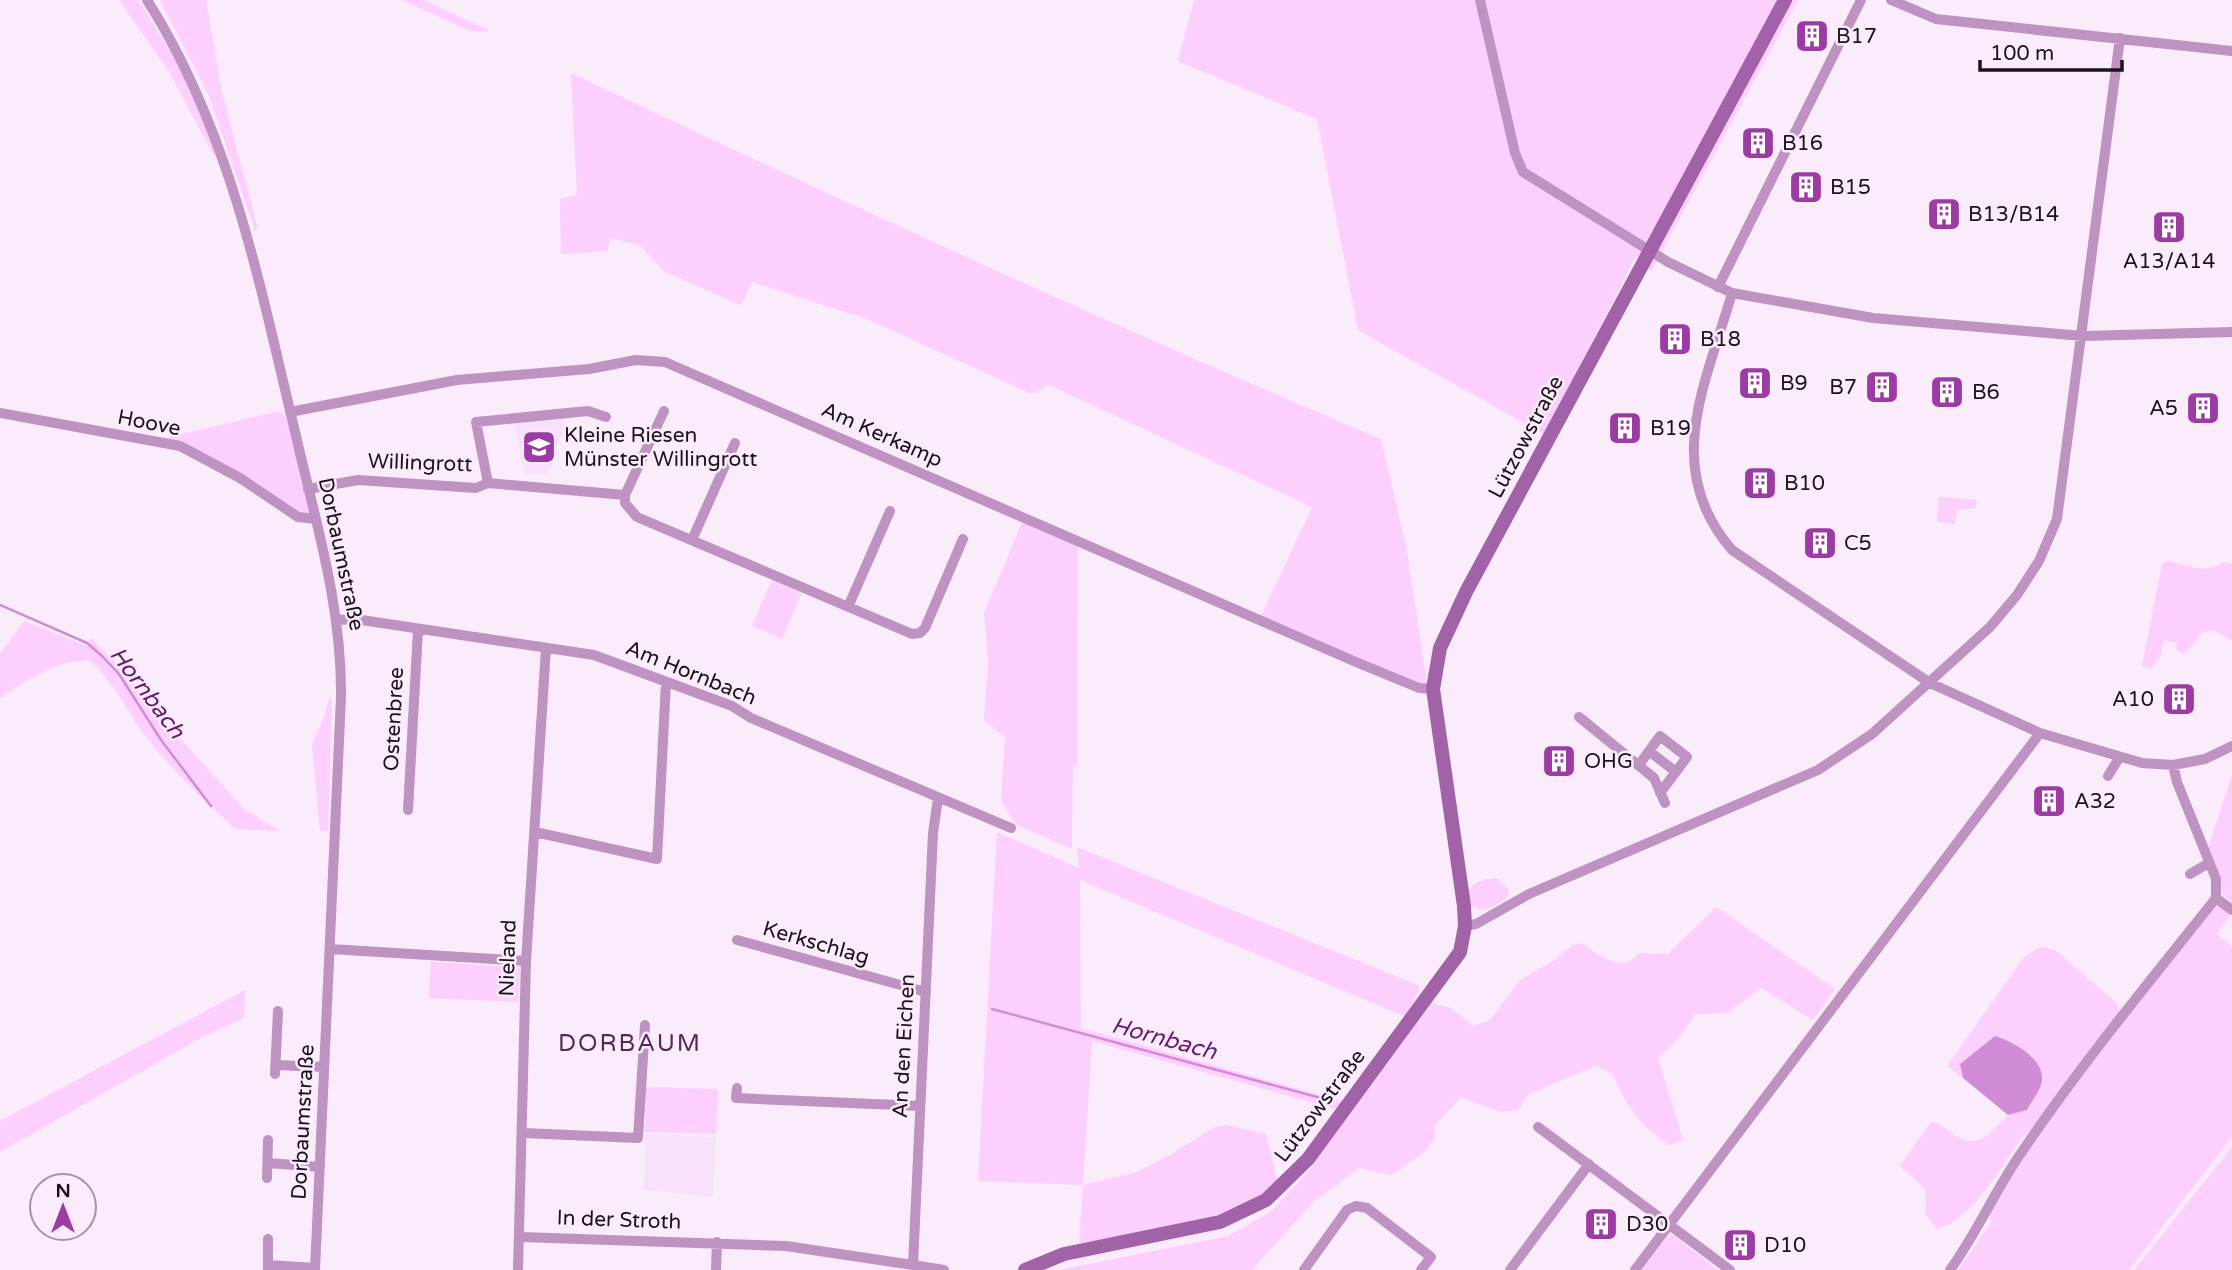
<svg xmlns="http://www.w3.org/2000/svg" width="2232" height="1270" viewBox="0 0 2232 1270" font-family="'Varela Round',sans-serif">
<rect width="100%" height="100%" fill="#fbecfc"/>
<path fill="#fae1fb" d="M567,415L549,475L524,473L514,419Z
M646,1134L716,1137L713,1197L644,1190Z"/>
<path fill="#fccffe" d="M119,0H138L181,68L216,153L214,156L169,71Z
M160,0H206L222,92L258,229L255,230L209,96Z
M402,0H424L490,31H471Z
M1194,0H1798L1651,271L1636,256L1545,435L1358,330L1317,119L1178,61Z
M571,73C839,200 1108,324 1381,439L1407,551L1427,684L1413,683L1258,623L1312,507L1049,385L1032,394L867,319L752,282L741,305L665,272L639,245L610,238L608,251L561,254L560,199L577,195Z
M280,411L286,418L311,516L299,519L231,477L168,444L165,438Z
M1939,497L1977,500L1976,508L1957,510L1955,524L1937,522Z
M1023,520L1078,543L1077,766L1073,765L1072,849L1015,824L1001,800L1005,737L984,720L988,662L984,613Z
M2168,561C2189,565 2203,575 2223,562L2232,564V641L2216,631H2204L2184,654L2176,650L2177,643L2164,640L2160,658L2150,669L2142,666L2162,564Z
M772,580L802,593L782,639L752,626Z
M24,621L86,646L91,638L130,677L152,707L244,809L281,831L235,829C204,799 170,769 144,734C126,709 112,679 89,660C56,661 27,679 0,698V654Z
M329,697L332,699L328,831H320L312,744L325,715Z
M2232,775V903L2222,893L2221,881L2208,848Z
M997,832L1079,868L1077,847L1420,986L1406,1017L1080,880L1081,1028L1345,1102L1339,1110L1092,1041L1083,1185L1137,1172L1170,1155L1215,1127L1227,1125L1266,1134L1278,1182C1239,1221 1134,1235 1079,1243L1083,1185L978,1181Z
M1497,878L1509,889L1507,898C1493,906 1483,916 1469,903L1467,892C1475,881 1484,879 1497,878Z
M2214,901L2231,914L2217,934L2232,946V1137L2129,1270H1958L1991,1222L1989,1206L2033,1129L2024,1135C2001,1165 1975,1218 1937,1229L1926,1215L1925,1189L1900,1166L1931,1122C1946,1124 1955,1140 1970,1141C1986,1142 1996,1127 2006,1117C2011,1113 2020,1112 2027,1110L2042,1083L1995,1036L1960,1064L1963,1078L1947,1066L2024,957L2041,947L2055,950L2117,1003L2120,1018Z
M1716,907L1835,989L1813,1020L1761,988L1727,1013L1696,1014L1677,1040L1658,1058L1683,1140L1670,1145C1644,1130 1623,1103 1613,1074L1596,1066L1529,1094L1518,1110L1501,1112L1461,1097L1434,1127L1435,1138L1423,1153L1391,1175L1359,1168L1313,1202L1252,1270H1059L1228,1236L1272,1211L1305,1175L1432,1003L1451,1008L1473,1026L1490,1020L1520,980L1555,960L1573,945L1582,943C1598,956 1623,974 1639,953L1668,954Z
M431,962L520,967L518,1002L429,998Z
M245,990L244,1018L202,1037L0,1152V1121Z
M646,1087L718,1089L716,1134L645,1132Z
M2232,1147V1270H2134Z
M1670,1233L1718,1270H1642Z"/>
<path fill="#d08dd5" d="M1995,1036C2013,1041 2049,1061 2041,1085C2038,1094 2031,1102 2027,1110L2008,1115L1963,1078L1960,1064Z"/>
<g fill="none" stroke-linecap="round" stroke-linejoin="round">
<path stroke="#d08dd5" stroke-width="2.5" d="M0,605L87,643L102,656L119,674L161,740L211,806
M992,1009L1328,1100"/>
<path stroke="#be92c1" stroke-width="10" d="M147,0C231,132 260,286 296,436C316,523 342,607 341,697L315,1270
M1480,0L1515,153L1523,172L1668,262L1732,293L1873,318L2083,336L2232,332
M1891,0L1936,19L2232,51
M1718,287L1861,0
M1732,293C1706,384 1661,468 1732,550L1930,683L2040,733L2142,763L2173,765L2205,759L2232,746
M290,412L457,380L589,369L636,360L665,362L1356,662L1419,688L1433,689
M0,413L180,446L240,478L298,517L316,519
M488,483L476,422L588,411L606,417
M308,489L358,480L476,488L488,483L625,495V503L637,517L912,634L920,633L925,628L963,539
M625,495L664,411
M692,540L735,443
M848,607L890,511
M338,620L355,619L594,655L732,706L751,718L1011,828
M1579,717L1654,778L1665,803
M1649,751L1676,772
M1639,765L1660,736L1687,757L1660,793
M2108,776L2119,758
M938,798L933,833L913,1265L944,1270
M408,810L418,630
M535,832L657,859L666,682
M2190,874L2209,863
M2216,898L2232,910
M1465,926L1476,924L1529,894L1818,770L1872,734L1990,627L2017,595L2039,561L2057,519L2120,38
M737,940L926,992
M330,949L526,961
M276,1065L324,1067
M275,1074L278,1011
M737,1088L736,1098L920,1106
M1538,1127L1730,1270
M523,1133L638,1138L645,1025
M268,1163L320,1167
M267,1178L268,1140
M520,1237L786,1246L913,1265
M268,1265L315,1268
M268,1270V1239
M518,1270L526,961L546,648
M716,1270L717,1242
M1304,1270L1347,1210L1356,1206L1367,1208L1431,1257L1421,1270
M1510,1270L1589,1164
M1635,1270L2040,733
M1950,1270C1976,1234 1994,1193 2019,1156C2079,1067 2149,982 2216,898V879L2177,782L2173,765"/>
<path stroke="#a262a7" stroke-width="14" d="M1025,1270L1064,1254L1220,1222L1266,1200L1308,1159L1460,952L1465,926L1464,906L1433,689L1440,648L1466,592L1785,0"/>
</g>
<defs>
<g id="building-square" transform="scale(1.75)"><rect x="-9" y="-9" width="18" height="18" rx="4" fill="#9b3ba3" stroke="#fbecfc"/><path d="M-4-6H4V6H1V3H-1V6H-4ZM-2.5-4.3h1.7v1.8h-1.7ZM.8-4.3h1.7v1.8H.8ZM-2.5-1h1.7V.8h-1.7ZM.8-1h1.7V.8H.8Z" fill="#fff"/></g>
<g id="school-square" transform="scale(1.75)"><rect x="-9" y="-9" width="18" height="18" rx="4" fill="#9b3ba3" stroke="#fbecfc"/><path d="M0-5L7-2L0 1L-7-2ZM-4 1L0 2.5L4 1V4Q0 6-4 4Z" fill="#fff"/></g>
</defs>
<g fill-rule="evenodd">
<use href="#building-square" x="1812" y="36"/>
<use href="#building-square" x="1758" y="143"/>
<use href="#building-square" x="1806" y="187"/>
<use href="#building-square" x="1944" y="214"/>
<use href="#building-square" x="2169" y="227"/>
<use href="#building-square" x="1675" y="339"/>
<use href="#building-square" x="1755" y="383"/>
<use href="#building-square" x="1882" y="387"/>
<use href="#building-square" x="1947" y="392"/>
<use href="#building-square" x="2203" y="408"/>
<use href="#building-square" x="1625" y="428"/>
<use href="#school-square" x="539" y="447"/>
<use href="#building-square" x="1760" y="483"/>
<use href="#building-square" x="1820" y="543"/>
<use href="#building-square" x="2179" y="699"/>
<use href="#building-square" x="1559" y="761"/>
<use href="#building-square" x="2049" y="801"/>
<use href="#building-square" x="1601" y="1224"/>
<use href="#building-square" x="1740" y="1245"/>
</g>
<g text-anchor="middle" dominant-baseline="central" stroke-width="5" stroke-linejoin="round" paint-order="stroke">
<g font-size="21" fill="#1b121c" stroke="#fbecfc" text-anchor="start">
<text x="1836" y="36">B17</text>
<text x="1782" y="143">B16</text>
<text x="1830" y="187">B15</text>
<text x="1968" y="214">B13/B14</text>
<text x="2169" y="261" text-anchor="middle">A13/A14</text>
<text x="1700" y="339">B18</text>
<text x="1780" y="383">B9</text>
<text x="1857" y="387" text-anchor="end">B7</text>
<text x="1972" y="392">B6</text>
<text x="2178" y="408" text-anchor="end">A5</text>
<text x="1650" y="428">B19</text>
<text x="564" y="435">Kleine Riesen<tspan x="564" dy="24">Münster Willingrott</tspan></text>
<text x="1784" y="483">B10</text>
<text x="1844" y="543">C5</text>
<text x="2154" y="699" text-anchor="end">A10</text>
<text x="1584" y="761">OHG</text>
<text x="2074" y="801">A32</text>
<text x="1626" y="1224">D30</text>
<text x="1764" y="1245">D10</text>
</g>
<g font-size="21" fill="#1b121c" stroke="#fbecfc">
<text transform="translate(149 423) rotate(11)">Hoove</text>
<text transform="translate(882 435) rotate(24)">Am Kerkamp</text>
<text transform="translate(1526 437) rotate(-62)">Lützowstraße</text>
<text transform="translate(420 463) rotate(2)">Willingrott</text>
<text transform="translate(341 554) rotate(78)">Dorbaumstraße</text>
<text transform="translate(691 673) rotate(22)">Am Hornbach</text>
<text transform="translate(394 719) rotate(-87)">Ostenbree</text>
<text transform="translate(816 943) rotate(16)">Kerkschlag</text>
<text transform="translate(508 958) rotate(-88)">Nieland</text>
<text transform="translate(904 1046) rotate(-87)">An den Eichen</text>
<text transform="translate(1320 1106) rotate(-53)">Lützowstraße</text>
<text transform="translate(303 1122) rotate(-87)">Dorbaumstraße</text>
<text transform="translate(619 1220) rotate(2)">In der Stroth</text>
</g>
<g font-size="23" font-style="italic" fill="#6a1970" stroke="#fbecfc">
<text transform="translate(147 693) rotate(53)">Hornbach</text>
<text transform="translate(1164 1039) rotate(15)">Hornbach</text>
</g>
<g font-size="24" letter-spacing="2" fill="#56285a" stroke="#fbecfc">
<text x="630" y="1043">DORBAUM</text>
</g>
</g>
<g transform="translate(63 1207)"><circle r="33" fill="#fbecfc" stroke="#a195a2" stroke-width="2"/>
<path d="M0-5L12 26L0 18L-12 26Z" fill="#9b3ba3"/>
<text y="-10" font-size="19" font-weight="bold" text-anchor="middle" fill="#1b121c">N</text>
</g>
<path d="M1980 60v10h142v-10" fill="none" stroke="#1b121c" stroke-width="3.5"/>
<text x="1990" y="60" font-size="21" fill="#1b121c" stroke="#fbecfc" stroke-width="5" paint-order="stroke">100 m</text>
</svg>
